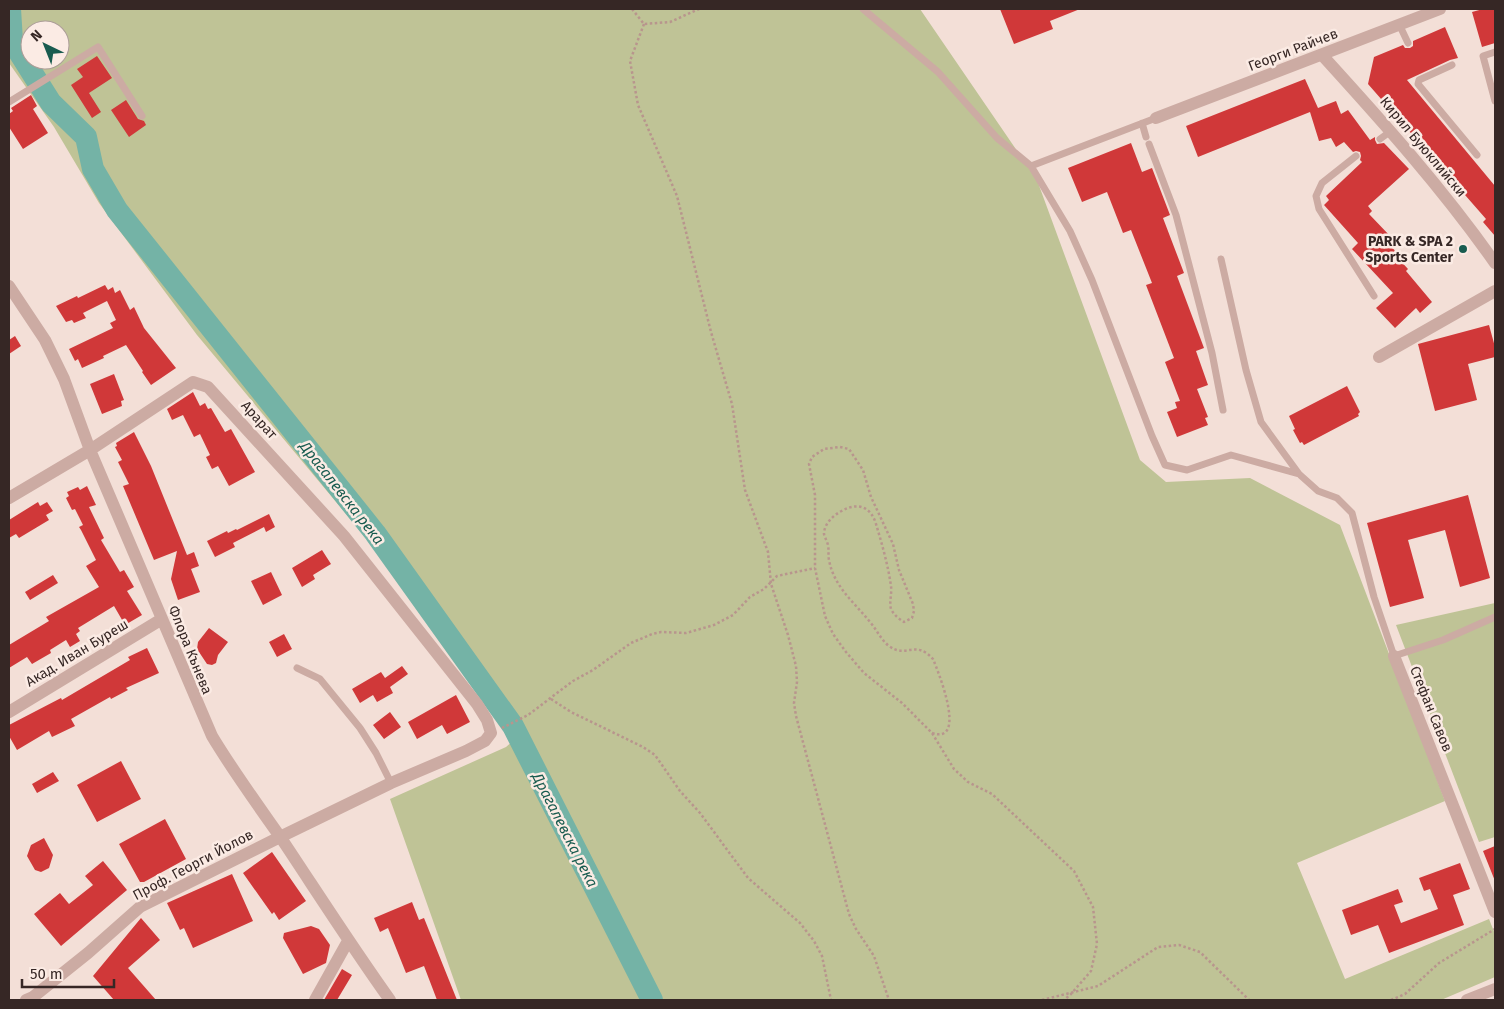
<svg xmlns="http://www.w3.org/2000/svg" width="1504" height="1009" viewBox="0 0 1504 1009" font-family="'Fira Sans',sans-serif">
<rect width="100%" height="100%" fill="#f3dfd7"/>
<path fill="#bfc396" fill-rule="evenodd" d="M9,9H920L1037,180L1140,460L1166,482L1250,478L1340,525L1445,801L1297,863L1345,979L1489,919L1495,934V977L1441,1000H461L390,799L506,747L526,730L197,335L99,203L54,127L9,63ZM30,30H60V60H30Z
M1495,603V837L1479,842L1396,625Z"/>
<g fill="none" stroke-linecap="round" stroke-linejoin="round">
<path stroke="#74b3a6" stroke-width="22" d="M10,9L12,41L51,103L86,137L93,169L117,210L375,533L513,726L652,1000"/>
</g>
<path fill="#d03839" d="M1000,9H1080L1050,21L1053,29L1014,44Z
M1483,9H1495V43L1482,47L1472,12Z
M1445,27L1458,58L1450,60L1407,80L1495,186V236L1483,222L1486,219L1368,84L1374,57L1403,45L1405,48H1410L1413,46V41Z
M97,56L112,78L89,93L101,112L92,118L71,85L83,77L77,69Z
M1305,79L1318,108L1336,101L1341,114L1348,110L1370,140L1375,137V140L1377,144L1384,143L1409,169L1368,206L1372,211L1369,214L1391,237L1386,241L1399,255L1397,257L1408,269L1406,271L1432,302L1420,313L1416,308L1395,328L1376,308L1393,293L1352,249L1358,243L1324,205L1329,200L1326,196L1362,162L1360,160L1361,156L1360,152L1356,151L1353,152L1344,142L1336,147L1331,138L1319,141L1310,112L1198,157L1186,126Z
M31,95L37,106L33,109L48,133L23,149L9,127V114L13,111L11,108Z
M126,100L138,119L144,121L146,125L129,137L111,110Z
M1131,143L1142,172L1152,168L1170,215L1163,218L1184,273L1177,276L1204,348L1196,351L1208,385L1197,389L1208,417L1205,418L1208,425L1177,437L1167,412L1177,408L1175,402L1180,401L1165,362L1174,358L1146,285L1152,283L1131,230L1123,233L1107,192L1082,202L1068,168Z
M105,285L108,290L113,287L115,293L120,290L130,310L134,307L144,328L176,368L151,385L142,372L143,371L126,345L103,356L104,358L82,368L78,359L75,361L69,349L113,328L110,323L116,320L107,301L83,313L86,318L74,323L72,320L66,322L56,306L77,296L78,298Z
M1489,325L1495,347V357L1468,364L1477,400L1435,411L1418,344Z
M15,336L21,346L9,354V340Z
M114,374L124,400L121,401L122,406L102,414L90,384Z
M1347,386L1360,412L1358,414L1359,416L1304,445L1302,442L1300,443L1293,430L1295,429L1289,416Z
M193,392L200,406L205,403L208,409L211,408L225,432L231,429L255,472L229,486L218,466L212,469L206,457L210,455L200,434L194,437L183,415L172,420L167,409Z
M134,432L151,466L187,555L194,552L199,566L191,569L200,592L178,600L171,579L177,551L154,560L123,486L129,484L118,462L122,460L115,447L117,446L116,443Z
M87,486L96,505L89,507L104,538L101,540L120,572L124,570L134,587L127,591L142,615L125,625L114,606L78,628L80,631L76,634L80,641L70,647L66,640L50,650L51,653L32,664L27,657L9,668V645L49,621L46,617L99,587L86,566L96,560L81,530L79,527L83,525L75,509L72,510L66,498L69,496L67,492L78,487L80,490Z
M1468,495L1490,578L1460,587L1445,530L1408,540L1424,598L1390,607L1367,523Z
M38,502L40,506L47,502L53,511L46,515L49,520L19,538L16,534L9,538V520Z
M269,514L275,527L266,532L264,527L233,543L235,547L215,557L207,541L227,531L228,533L236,529L237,530Z
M322,550L331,564L313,575L315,579L302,587L292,568Z
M271,572L282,595L263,605L251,581Z
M53,575L58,583L30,600L25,592Z
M209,628L228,642L218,655L216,663L212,665L207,664L197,649L198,642Z
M284,634L292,649L277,657L269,642Z
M147,648L159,673L126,688L128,690L111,699L110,697L71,719L75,726L52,737L49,731L17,750L9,736V725L61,698L62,700L130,660L128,657Z
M402,666L408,674L390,687L393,693L377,702L373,695L360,703L352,689L381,672L385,678Z
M456,695L470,722L447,734L442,725L417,739L408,722Z
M390,712L401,727L384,739L373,725Z
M121,761L141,799L97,822L77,785Z
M53,772L59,781L37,793L32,784Z
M165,819L186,859L144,882H140L119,844Z
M44,838L53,855L49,868L41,872L35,870L27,856L31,845Z
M1495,846V881L1483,851Z
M272,852L306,901L279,920L274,912L272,914L243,873Z
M103,861L127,890L61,946L34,914L60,893L69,904L93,885L85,876Z
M1460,863L1470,889L1453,895L1464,925L1389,953L1378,925L1351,935L1342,910L1398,889L1403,902L1394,905L1401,923L1438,909L1430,889L1424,891L1419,878Z
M232,874L253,921L193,948L184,928L180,930L167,903Z
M412,902L419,920L424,918L457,1000H437L424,966L406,973L388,928L380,932L374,918Z
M141,918L160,940L128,968L156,1000H114L93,976Z
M311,926L319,929L330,945L326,963L303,974L283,938L284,933Z
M342,969L352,975L337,1000H324Z"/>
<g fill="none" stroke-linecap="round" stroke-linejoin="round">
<path stroke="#b8958d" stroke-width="2.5" stroke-dasharray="2.5 2.5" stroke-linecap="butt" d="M632,9L644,24L670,22L699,9
M644,24L630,61L638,105L677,196L711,332L732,404L745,490L768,552L771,584L788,635L796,666L797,682L794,703L796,716L849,914L856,929L874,956L889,1000
M551,699L571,712L643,747L655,755L680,791L700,813L748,878L800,923L814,941L822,956L831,1000
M502,728L528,715L573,681L593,670L631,643L652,634L661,632L686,633L714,625L733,615L750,597L764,589L777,576L815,568
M932,733C968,745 938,671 933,659C915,639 906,659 889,646C881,640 877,630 870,622C854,602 834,587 829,560C828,555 829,550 828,545C827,541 825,538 824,534C824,522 837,512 848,508C862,503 872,510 876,524C882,544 888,565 891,586C892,594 889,602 891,609C894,615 899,619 904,622L912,618L914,611L913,604L899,570L893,544L871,497L863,470L849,449L840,447L824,449L812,457L809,464L815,495V568L825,616L833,634L846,652L864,673L902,703L932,733L954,769L968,782L992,794L1074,871L1093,907L1097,944L1091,971L1071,994L1064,1000
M1042,1000L1098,986L1158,947L1179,945L1200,952L1249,1000
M1391,1000L1405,994L1439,963L1495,929"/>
<path stroke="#ccaba3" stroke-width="7" d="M863,9L938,72L997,138L1031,166L1070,231L1092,280L1152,436L1165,465L1187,470L1231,455L1299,474L1318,491L1337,498L1352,513L1374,597L1394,656L1443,640L1495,617
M1399,24L1408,43
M1495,52L1483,56L1495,101
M1452,65L1419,80L1418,84L1477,155
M9,102L98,47L142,116
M1142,123L1146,137
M1380,139L1391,131
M1149,144L1176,215L1212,353L1223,410
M1356,156L1322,183L1316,196L1319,209L1374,296
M1031,166L1156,118
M1221,259L1246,370L1261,422L1299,474
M297,668L320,679L360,728L376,753L391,783"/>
<path stroke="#ccaba3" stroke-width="12" d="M1322,55C1383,122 1443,189 1495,263
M1156,118L1440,9
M9,286L45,340L64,379L90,450L212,736C233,771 257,804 281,838C317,892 352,947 390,1000
M1379,357L1495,291
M9,498L90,450L193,382L208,387L344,536L477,704L487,720L491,733L485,741L466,751L391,783L280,837L140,907L88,953L33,997L26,1000
M1394,656L1495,912
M9,712L162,619
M315,1000L348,941
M1467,1000L1495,989"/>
</g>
<circle fill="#185b4f" stroke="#fbebe4" stroke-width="2" cx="1463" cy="249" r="5"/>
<g text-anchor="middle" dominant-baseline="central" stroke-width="5" stroke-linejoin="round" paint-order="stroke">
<g font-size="14" fill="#362725" stroke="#fbebe4">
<text transform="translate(1293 50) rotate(-21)">Георги Райчев</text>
<text transform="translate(1423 147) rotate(50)">Кирил Буюклийски</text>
<text transform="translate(259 420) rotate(48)">Арарат</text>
<text transform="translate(190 650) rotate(68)">Флора Кънева</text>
<text transform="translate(77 653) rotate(-31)">Акад. Иван Буреш</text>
<text transform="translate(1431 709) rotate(68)">Стефан Савов</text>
<text transform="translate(193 865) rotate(-28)">Проф. Георги Йолов</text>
</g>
<g font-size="14" font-weight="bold" fill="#362725" stroke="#fbebe4" text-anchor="end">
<text x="1453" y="241">PARK &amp; SPA 2<tspan x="1453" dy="16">Sports Center</tspan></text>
</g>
<g font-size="15" font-style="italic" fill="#185b4f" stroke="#fbebe4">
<text transform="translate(342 493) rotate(52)">Драгалевска река</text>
<text transform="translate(565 830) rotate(63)">Драгалевска река</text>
</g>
</g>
<rect width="1504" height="1009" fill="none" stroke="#362725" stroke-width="20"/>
<g transform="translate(45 45) rotate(317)"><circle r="24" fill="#fbebe4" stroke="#ac9d98"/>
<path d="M0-4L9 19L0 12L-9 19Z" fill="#185b4f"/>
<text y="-8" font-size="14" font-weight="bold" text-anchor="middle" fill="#362725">N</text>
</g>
<path d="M22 979v8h92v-8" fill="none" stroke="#362725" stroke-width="2.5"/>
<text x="30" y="979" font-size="15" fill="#362725" stroke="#fbebe4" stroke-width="4" paint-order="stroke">50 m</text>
</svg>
